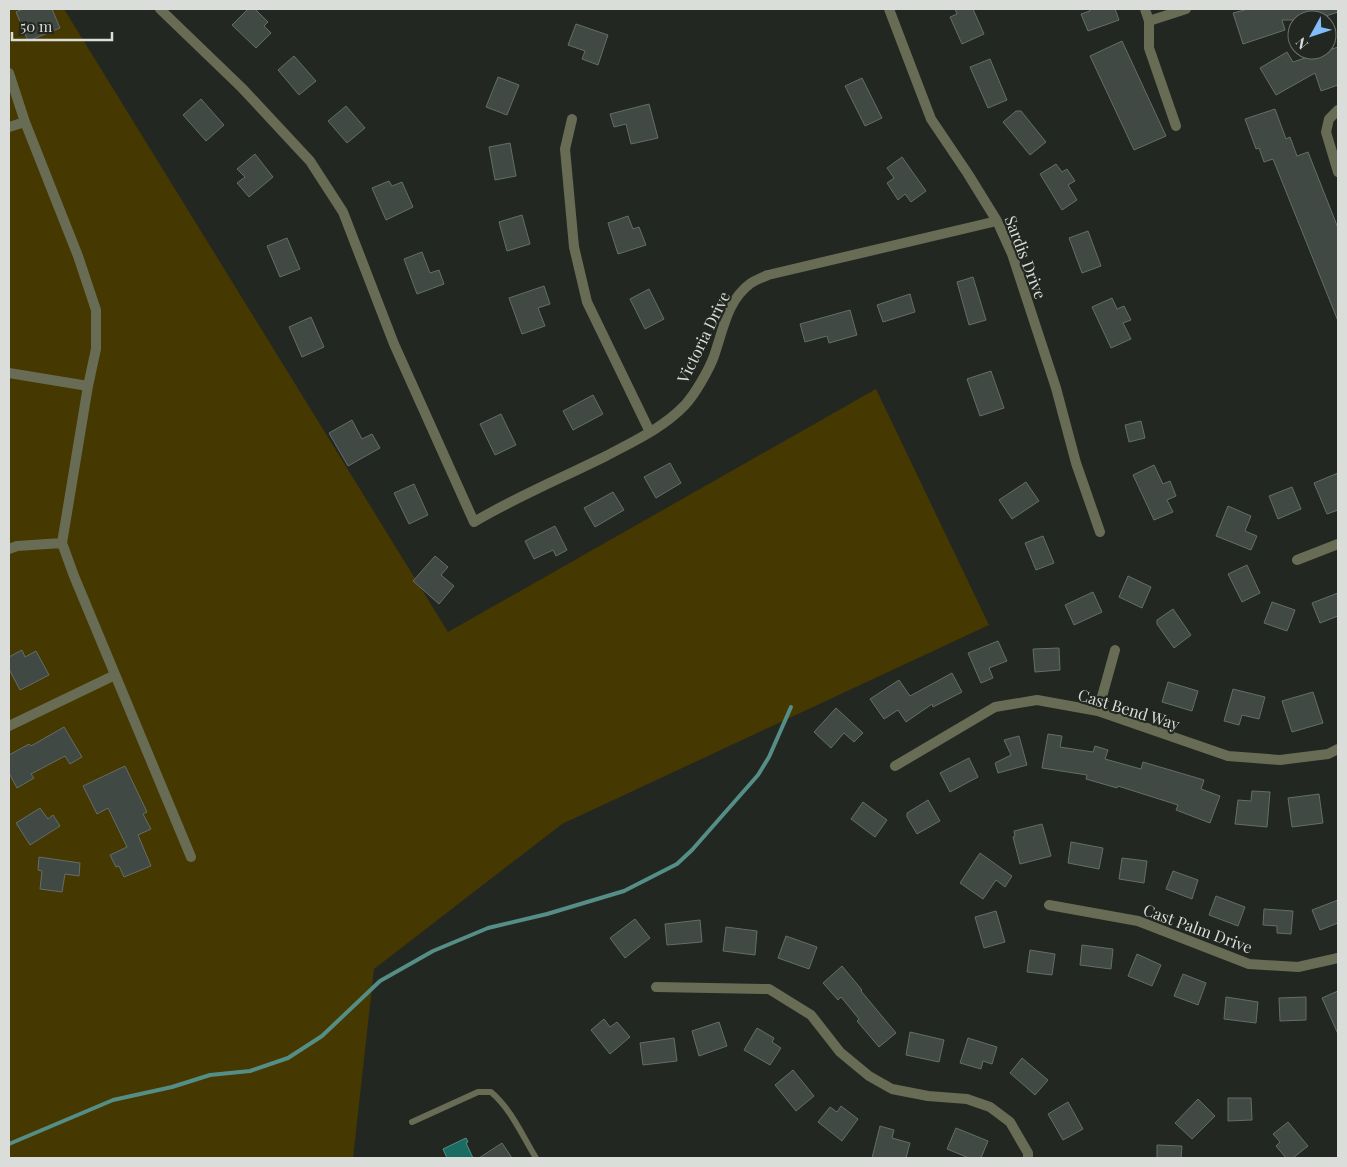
<svg xmlns="http://www.w3.org/2000/svg" width="1347" height="1167" viewBox="0 0 1347 1167" font-family="'Playfair Display',serif">
<rect width="100%" height="100%" fill="#232721"/>
<path fill="#453800" d="M9,9H64L448,632L876,389L989,625L562,824L374,969L353,1158H9Z"/>
<path fill="#1a6c63" stroke="#548e86" d="M466,1138L468,1142L466,1143L473,1158H447L443,1149Z"/>
<g fill="none" stroke-linecap="round" stroke-linejoin="round">
<path stroke="#548e86" stroke-width="4" d="M9,1144L113,1100L172,1087L210,1075L250,1071L288,1058L322,1036L380,981L433,951L488,928L547,914L624,891L677,864L692,850L758,775L769,757L791,707"/>
</g>
<path fill="#414944" stroke="#646d68" d="M23,9H52L60,28L28,41L16,12Z
M248,9H255L268,22L264,26L271,33L256,48L232,25Z
M955,9H973L984,34L962,44L950,17L957,14Z
M1089,9H1115L1119,20L1088,31L1081,14L1090,11Z
M1248,9H1338V12L1314,20H1282L1285,30L1243,44L1233,13Z
M576,24L608,35L598,65L582,59L585,51L568,45Z
M1122,41L1166,136L1134,150L1090,56Z
M1338,47V85L1321,91L1315,73L1276,95L1260,68L1287,52L1293,62Z
M294,56L316,81L299,95L278,70Z
M990,59L1007,100L988,108L970,67Z
M498,77L519,85L507,115L486,107Z
M862,78L882,118L865,126L845,86Z
M201,99L224,125L206,141L183,115Z
M649,104L658,138L631,144L626,124L614,127L610,114Z
M346,106L365,128L347,143L328,121Z
M1275,109L1286,139L1290,137L1297,156L1308,152L1338,228V321L1273,159L1264,162L1259,148L1256,149L1245,119Z
M1016,111H1021L1046,142L1030,155L1003,122Z
M510,143L516,176L495,180L489,147Z
M255,154L273,177L249,197L237,183L245,177L237,169Z
M902,157L926,191L911,202L905,194L898,200L887,183L894,178L887,168Z
M1056,164L1062,172L1067,169L1075,181L1068,185L1077,200L1062,210L1040,174Z
M389,181L392,186L402,182L413,207L386,220L372,188Z
M522,215L530,244L507,251L499,222Z
M628,216L633,229L639,227L646,245L618,254L608,223Z
M1088,231L1101,266L1082,273L1069,238Z
M287,238L300,269L280,277L267,246Z
M422,252L430,273L439,270L444,284L417,294L404,259Z
M973,277L986,320L969,325L957,282Z
M544,286L550,304L538,308L545,326L522,334L509,298Z
M649,289L664,319L645,329L630,299Z
M910,294L915,312L883,322L877,305Z
M1112,298L1117,309L1124,306L1131,320L1123,323L1131,339L1111,348L1092,307Z
M850,310L857,335L829,343L827,336L805,342L800,324Z
M311,317L324,347L302,357L289,327Z
M991,371L1004,408L980,416L967,379Z
M593,395L603,414L573,430L563,411Z
M501,414L516,445L495,455L480,424Z
M352,420L362,439L372,434L380,448L348,466L329,433Z
M1141,421L1145,438L1129,442L1125,425Z
M670,463L681,483L656,498L644,477Z
M1154,465L1163,484L1170,481L1176,496L1167,500L1173,512L1154,520L1133,475Z
M1338,473V510L1327,514L1314,483Z
M1026,482L1039,501L1012,519L999,500Z
M414,484L428,515L409,524L394,493Z
M1292,487L1301,509L1278,519L1269,496Z
M613,492L624,510L595,527L584,508Z
M1228,506L1251,516L1245,531L1257,536L1251,550L1216,536Z
M555,526L567,550L556,556L553,550L534,559L525,541Z
M1043,536L1054,563L1036,570L1025,543Z
M435,556L448,567L441,575L454,586L439,604L413,581Z
M1247,565L1260,593L1242,602L1228,574Z
M1128,576L1151,587L1142,608L1119,597Z
M1093,592L1102,612L1074,625L1065,605Z
M1338,593V616L1320,623L1312,603Z
M1272,602L1295,610L1287,631L1264,623Z
M1173,609L1191,635L1174,648L1157,624V620Z
M998,641L1007,661L989,668L993,678L981,683L968,653Z
M1059,648L1060,670L1035,672L1033,649Z
M22,650L25,657L36,651L49,675L20,690L9,669V657Z
M952,673L962,692L933,707L932,704L906,722L898,710L884,719L870,699L899,680L910,696Z
M1168,682L1198,691L1192,711L1162,702Z
M1233,689L1265,697L1259,719L1242,715L1239,725L1224,721Z
M1313,692L1323,723L1292,732L1282,701Z
M836,708L863,733L854,742L844,733L831,748L814,732Z
M64,727L82,757L70,764L65,756L31,774L34,778L17,788L9,773V755L29,744L31,746Z
M1048,734L1062,736L1060,747L1093,752L1095,746L1108,750L1105,759L1141,769L1143,762L1204,780L1201,789L1220,796L1210,823L1176,810L1178,805L1118,786L1117,788L1086,779L1087,775L1042,768Z
M1019,736L1027,765L998,773L995,763L1011,755L1004,740Z
M969,758L978,777L950,792L940,773Z
M125,766L147,812L143,814L151,829L138,835L151,866L124,877L119,866L116,867L110,855L127,847L108,808L97,814L83,786Z
M1252,791L1270,792L1267,827L1235,824L1238,800L1251,801Z
M1319,794L1323,823L1292,827L1288,798Z
M928,800L940,821L917,834L907,817V813Z
M863,802L887,820L875,837L851,819Z
M40,808L48,819L53,815L60,826L30,845L16,823Z
M1042,824L1051,856L1020,864L1013,837L1015,836L1014,831Z
M1071,842L1103,848L1099,869L1068,863Z
M980,853L1012,876L1005,887L996,880L983,899L960,883Z
M39,857L80,863L79,876L65,874L62,892L40,889L42,871L38,870Z
M1122,858L1147,861L1144,883L1119,879Z
M1173,871L1198,880L1192,899L1166,889Z
M1216,896L1245,907L1238,926L1209,915Z
M1338,900V923L1320,930L1312,910Z
M1264,909L1293,911L1291,934L1277,933V926L1263,925Z
M996,911L1005,942L984,948L975,917Z
M635,919L650,938L625,958L610,938Z
M700,920L702,942L667,945L665,924Z
M726,927L757,931L755,955L723,951Z
M786,936L817,947L809,969L778,958Z
M1082,945L1113,949L1111,969L1080,965Z
M1030,950L1055,954L1052,975L1027,972Z
M1137,954L1161,965L1152,986L1128,976Z
M842,966L862,990L861,991L896,1033L879,1047L857,1021L859,1019L841,997L838,1000L823,983Z
M1183,974L1206,983L1198,1005L1174,996Z
M1338,991V1034L1322,998Z
M1226,997L1258,1002L1256,1023L1224,1019Z
M1306,997V1020L1280,1021L1279,998Z
M604,1019L610,1027L617,1022L630,1037L610,1054L591,1030Z
M719,1022L727,1046L699,1056L692,1031Z
M757,1028L774,1038L772,1042L781,1048L770,1065L744,1050Z
M910,1032L944,1040L939,1062L906,1055Z
M674,1038L677,1061L643,1065L640,1043Z
M968,1038L997,1047L992,1064L983,1061L981,1069L960,1063Z
M1022,1058L1048,1080L1035,1095L1010,1073Z
M793,1070L814,1096L796,1111L775,1085Z
M1228,1098H1251L1252,1120L1228,1121Z
M1198,1099L1215,1116L1192,1139L1175,1123Z
M1068,1102L1083,1129L1063,1140L1048,1114Z
M841,1106L858,1119L842,1141L818,1122L830,1107L837,1112Z
M1288,1122L1308,1146L1293,1158H1286L1276,1146L1280,1142L1273,1134Z
M880,1126L894,1130L892,1138L910,1143L906,1158H872Z
M956,1128L988,1141L981,1158H969L947,1149Z
M502,1143L512,1158H479Z
M1157,1145L1182,1146L1181,1158H1157Z"/>
<g fill="none" stroke-linecap="round" stroke-linejoin="round">
<path stroke="#686c55" stroke-width="6" d="M412,1122L478,1092H491C511,1109 522,1135 536,1158"/>
<path stroke="#686c55" stroke-width="10" d="M160,9L242,88L310,161L343,212L394,344L474,522C516,497 562,478 606,456C634,441 663,428 685,405C695,394 709,370 714,356C723,331 727,300 751,283C756,280 763,277 768,275L997,221
M889,9L931,119L968,174L997,221L1012,254L1056,388L1076,463L1100,532
M1145,9L1149,21V48L1176,126
M1149,21L1186,9
M9,73L25,122L78,256L96,310V349L88,386L62,543L74,576L191,857
M1338,110L1329,119L1326,132L1338,172
M572,119L565,149L574,247L587,302L650,432
M9,127L25,122
M9,373L88,386
M9,549L17,546L62,543
M1297,560L1338,544
M1098,711L1115,650
M9,726L115,675
M895,766L995,707L1037,700L1098,711L1228,756L1280,760L1328,754L1338,749
M1049,905L1138,921L1249,964L1298,967L1338,958
M656,987L769,989L811,1015L840,1052L869,1076L892,1089L928,1096L967,1099L990,1107L1010,1122L1028,1153V1158"/>
</g>
<g text-anchor="middle" dominant-baseline="central" stroke-width="4.5" stroke-linejoin="round" paint-order="stroke">
<g font-size="16" fill="#daddd9" stroke="#232721">
<text transform="translate(1026 257) rotate(69)">Sardis Drive</text>
<text transform="translate(703 337) rotate(-64)">Victoria Drive</text>
<text transform="translate(1129 709) rotate(17)">Cast Bend Way</text>
<text transform="translate(1198 928) rotate(20)">Cast Palm Drive</text>
</g>
</g>
<rect width="1347" height="1167" fill="none" stroke="#daddd9" stroke-width="20"/>
<g transform="translate(1312 35) rotate(230)"><circle r="24" fill="#232721" stroke="#6c706b"/>
<path d="M0-4L9 19L0 12L-9 19Z" fill="#82bcfa"/>
<text y="-8" font-size="14" font-weight="bold" text-anchor="middle" fill="#daddd9">N</text>
</g>
<path d="M12 32v8h100v-8" fill="none" stroke="#daddd9" stroke-width="2.5"/>
<text x="20" y="32" font-size="15" fill="#daddd9" stroke="#232721" stroke-width="4" paint-order="stroke">50 m</text>
</svg>
